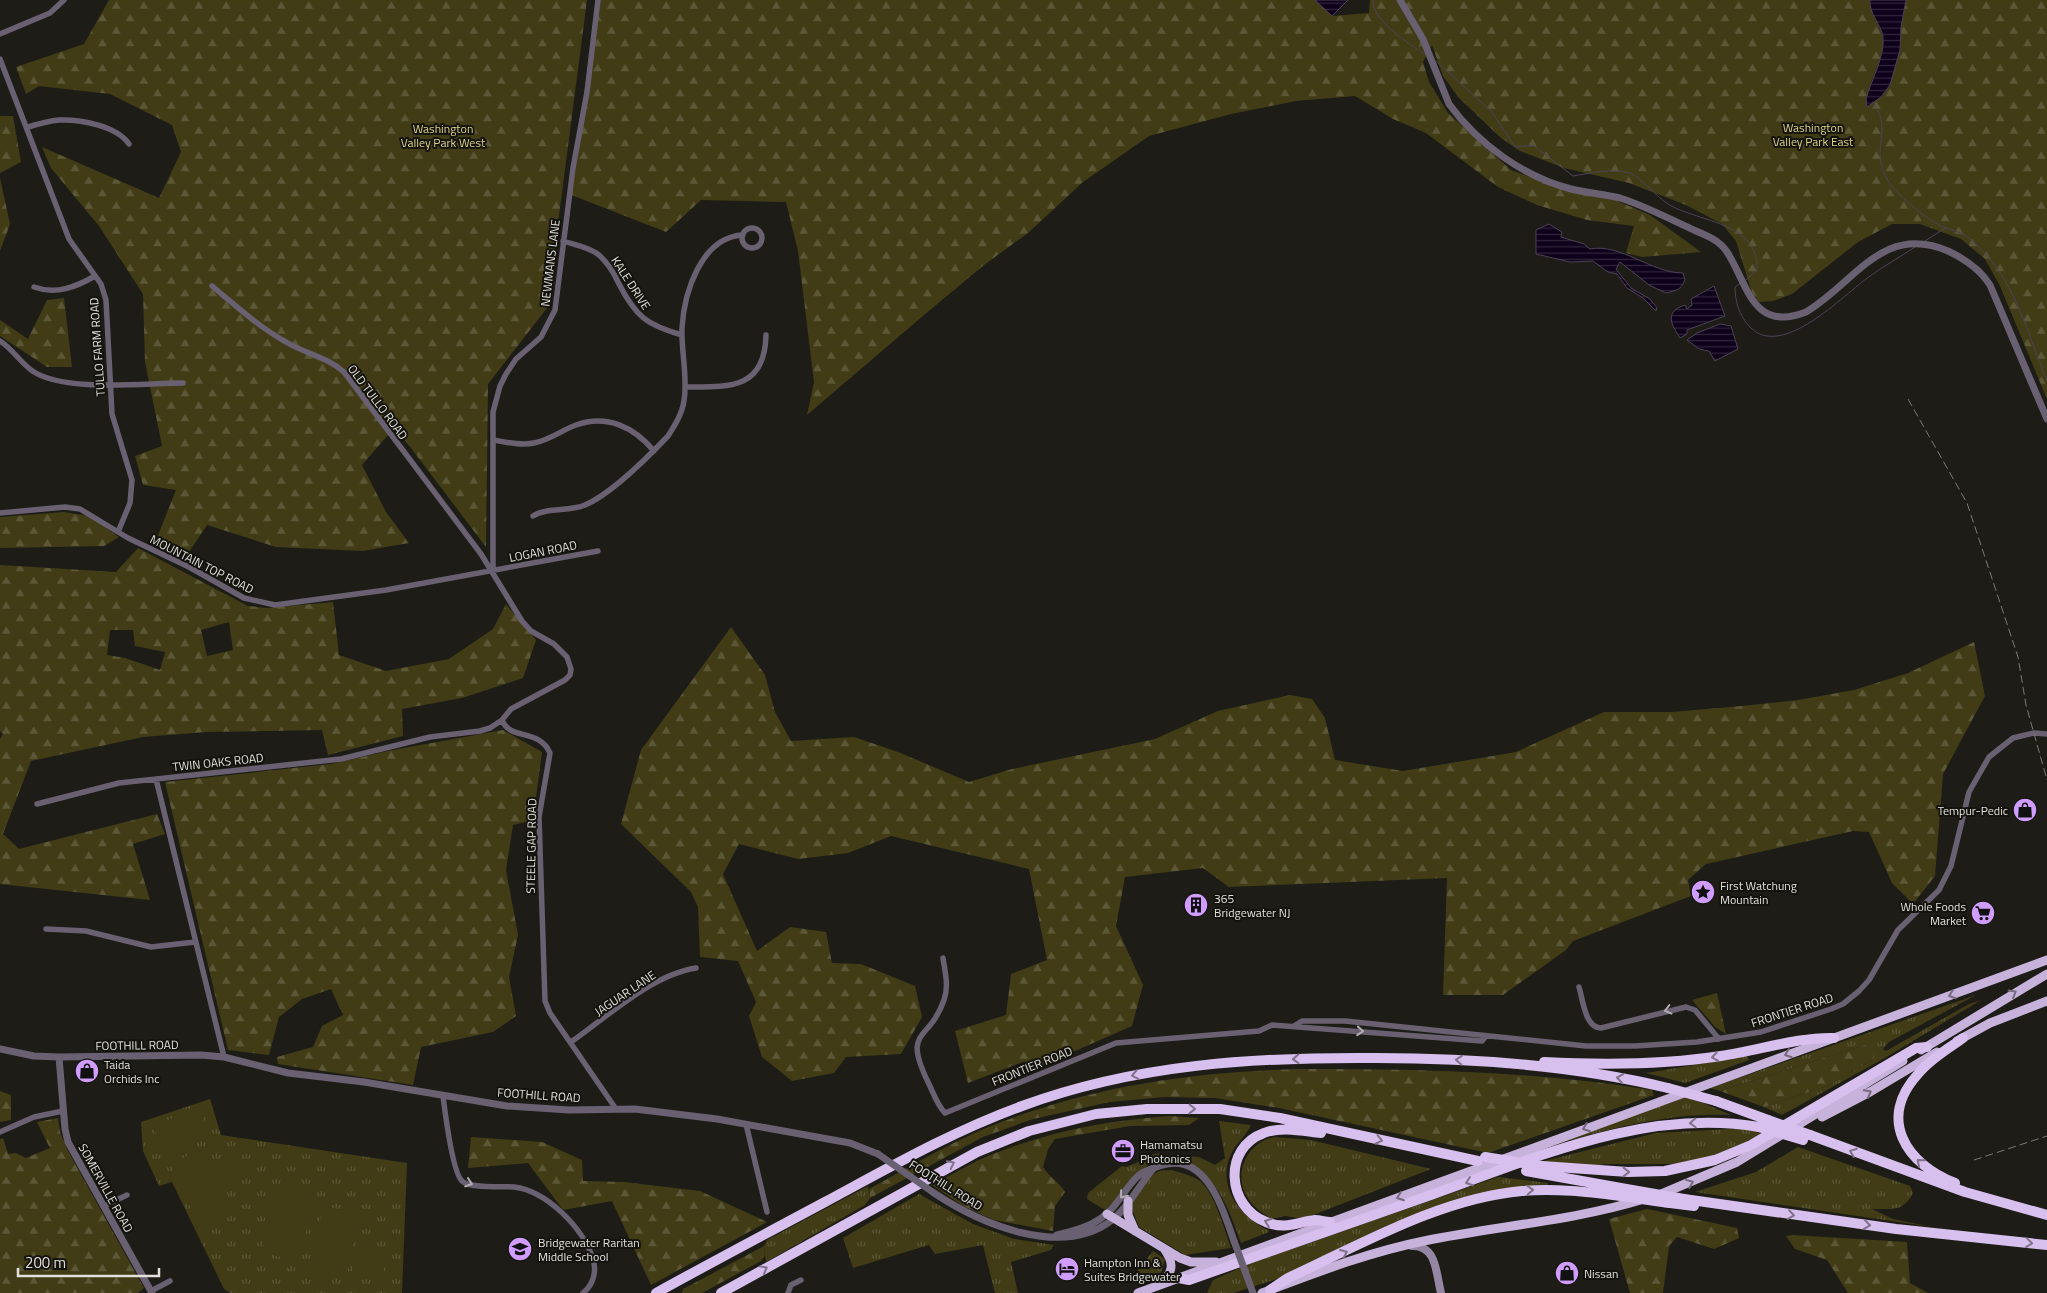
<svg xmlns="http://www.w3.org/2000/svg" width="2047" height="1293" viewBox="0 0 2047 1293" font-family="'Titillium Web',sans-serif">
<defs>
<pattern id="grass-tufts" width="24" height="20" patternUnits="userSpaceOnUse" patternTransform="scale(1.25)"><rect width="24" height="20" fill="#413c16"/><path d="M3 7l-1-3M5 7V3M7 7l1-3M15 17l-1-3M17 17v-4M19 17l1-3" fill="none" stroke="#5c5837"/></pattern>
<pattern id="forest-firs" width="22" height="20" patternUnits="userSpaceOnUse" patternTransform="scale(1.25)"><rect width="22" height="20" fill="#413c16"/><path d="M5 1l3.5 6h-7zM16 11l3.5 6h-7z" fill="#5c5837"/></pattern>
<pattern id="water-rules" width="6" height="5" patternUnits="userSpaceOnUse" patternTransform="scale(1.25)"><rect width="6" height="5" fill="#0e001b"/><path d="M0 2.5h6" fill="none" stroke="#31253c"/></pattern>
</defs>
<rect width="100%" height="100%" fill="#1d1c16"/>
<path fill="url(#grass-tufts)" d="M1976,995L1889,1042L1883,1049L1886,1051L1969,1004L1981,1000L1883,1059L1782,1115L1764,1107L1827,1086L1873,1059L1865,1045L1720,1091L1710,1088Z
M1747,1056L1749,1060L1685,1083L1646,1073Z
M1682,1097L1701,1102L1731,1115C1662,1112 1596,1132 1532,1152Z
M210,1099L221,1135L407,1163L402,1293H230L224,1289L172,1182L159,1186L143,1151L141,1122Z
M1219,1121L1251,1125C1247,1134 1241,1139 1235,1147C1213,1181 1237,1215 1268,1230L1269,1232L1241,1243C1229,1210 1216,1168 1176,1161C1167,1160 1155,1161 1147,1166C1130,1177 1120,1198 1105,1210L1087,1199L1088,1193L1122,1166L1126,1167L1141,1161L1142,1157L1160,1153L1165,1155L1199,1157L1215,1165L1225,1158Z
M1748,1128L1762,1131L1763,1134L1713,1156L1673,1164H1605L1591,1167L1540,1162L1656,1133Z
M1275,1137L1311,1140L1431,1169L1303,1219L1285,1216L1271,1219C1260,1211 1250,1205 1244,1191C1235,1168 1250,1141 1275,1137Z
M1798,1147L1910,1186L1913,1193C1902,1214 1890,1208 1872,1209L1893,1219L1932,1227L1695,1192L1756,1172Z
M1171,1170C1181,1173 1192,1175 1200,1181C1214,1192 1225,1231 1231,1248L1185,1255L1139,1227L1132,1209V1200L1149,1177L1159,1171Z
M1498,1177L1548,1183L1547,1186L1506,1188L1454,1200L1283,1277L1233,1293H1207L1213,1280L1249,1264Z
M868,1186L870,1198L865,1205L766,1262L764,1246L767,1240Z
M919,1194L973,1224L1014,1239L1054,1245L1051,1250L1011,1262L1018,1293H995L983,1245L935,1254L929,1245L853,1268L843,1238Z
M1153,1251L1165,1259L1161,1273L1134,1281L1137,1271Z"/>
<path fill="url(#forest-firs)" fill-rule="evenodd" d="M109,0H587L547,308L488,384L486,547L395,427L362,465L386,512L409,543L363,551L276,547L207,525L187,555L155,543L176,490L143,485L135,456L162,446L145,362L143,294L99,226L51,168L42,147L159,198L181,152L172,125L110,94L39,86L26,94L16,67L84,44Z
M598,0H1315L1333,16L1369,13L1370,0H1870C1870,13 1878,22 1882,34C1887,51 1874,72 1869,88L1881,97L1888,88L1900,50L1901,27L1906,0H2047V399L2000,286L1985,259L1961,239L1920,224H1892L1858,242L1792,294L1773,301L1759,302L1752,293L1736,241L1722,224L1686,205L1629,183L1564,168L1520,151L1501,138L1458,97L1443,76L1432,45L1423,62L1429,82L1448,113L1511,170L1560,188L1615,200L1650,215L1701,252L1642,257L1626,253L1634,226L1587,220L1537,205L1498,187L1426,133L1393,119L1355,96L1296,101L1231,114L1149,136L1083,182L1028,233L984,265L924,315L807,415L814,382L798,251L786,202L701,200L666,232L569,194Z
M0,116H13L21,162L0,173Z
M0,178L10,224L0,251Z
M64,298L72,367H47L0,336V320L28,339L47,300Z
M64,512L89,516L119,537L104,546L0,548V517Z
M138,548L248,606L267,608L333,602L339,655L386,671L449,659L493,629L506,604L536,640L523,678L462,698L402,709L403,736L328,755L322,730L206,732L143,737L31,761L3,834L19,849L157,814L165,834L133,844L150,900L0,884V739L3,734L0,731V565L116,572ZM229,622L233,650L207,656L201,630ZM110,630H133L135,646L165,652L160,670L125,658L107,655Z
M731,627L765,675L775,712L791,741L854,737L898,752L969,782L1012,769L1155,739L1218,711L1290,695L1312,699L1325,718L1335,760L1403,771L1516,752L1604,712H1672L1742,706L1798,700L1854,690L1908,673L1974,642L1985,696L1943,774L1935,876L1913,904L1892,883L1869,832L1853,831L1706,864L1688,880L1691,896L1573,941L1566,950L1503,995H1443L1447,878L1229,887L1203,868L1125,877L1116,926L1143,985L1132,1026L1025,1073V1061L968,1083L955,1031L1006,1015L1011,974L1047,960L1029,869L891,836L848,853L798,859L739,844L723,874L757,951L790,927L826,932L832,963L861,964L915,986L922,1017L901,1054L846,1057L834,1073L792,1081L762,1057L749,1016L756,1002L738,961L700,957L698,907L691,892L621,824L641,750Z
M503,730L542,752L533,820L513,825L506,870L518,935L509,977L516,1016L493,1032L421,1047L413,1085L278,1064L277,1057L313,1047L322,1026L343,1015L331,989L302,999L279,1017L269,1055L228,1050L165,782L331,764L393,750Z
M1717,993L1726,1034L1715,1027L1692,1000Z
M1865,1045L1876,1049L1873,1059L1827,1086L1764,1107L1720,1091Z
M1297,1069C1415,1069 1535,1071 1652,1090L1654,1095L1488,1153L1279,1108L1215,1098L1164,1097L1110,1102L1033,1119L983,1137L870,1198L869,1189C913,1165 957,1138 1004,1121C1100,1085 1195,1072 1297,1069Z
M0,1091L11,1095V1120L0,1122Z
M1171,1116L1199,1118L1189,1125L1130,1126L1055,1139L1048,1149L1043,1167C1049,1177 1059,1182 1065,1192L1055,1206L1053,1231L994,1220L963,1206L932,1185C952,1175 972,1162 993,1154C1051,1131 1109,1120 1171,1116Z
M58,1118L60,1132L68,1151L144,1288L138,1293H0V1139L3,1138L8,1154L16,1153L26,1158L50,1148L37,1122Z
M471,1137L542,1142L582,1160L583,1181L624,1182L700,1191L767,1222L651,1285L612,1201L563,1210L528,1163L468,1168Z
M1647,1209L1737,1228L1739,1238L1714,1249L1677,1237L1669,1246L1663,1293H1630L1609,1219Z
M1792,1235L1907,1242L1910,1283L1928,1293H1848L1827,1260L1795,1249L1786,1236Z
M764,1246L765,1256L761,1261L702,1293H682L683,1289Z"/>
<path fill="#413c16" d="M199,1109L211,1137L165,1154L153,1125Z
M204,1148L235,1210L201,1227L170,1164Z
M239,1154L245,1163L243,1172L232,1180L223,1179L221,1175L222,1155Z
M276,1184L313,1191L301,1261L262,1253Z
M323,1206L359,1213L346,1278L310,1271Z
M372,1250L380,1253L386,1260L381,1282L359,1278L353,1273C350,1260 359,1251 372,1250Z"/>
<path fill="url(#water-rules)" stroke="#4d4355" d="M1315,0H1348L1332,16Z
M1870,0H1906L1901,27L1900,50L1890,85L1881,97L1867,107L1866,99C1871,80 1885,57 1883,37C1881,24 1869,14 1870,0Z
M1549,224L1562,232L1561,237L1584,244L1590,249C1621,243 1651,273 1683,273L1685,280C1681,290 1675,291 1666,293L1649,285L1620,262L1616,269L1631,288L1650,299L1657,308L1656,311L1643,298L1627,288L1617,274L1608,272L1593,261L1570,262L1536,254V230Z
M1714,286L1725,316L1687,330V334L1680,338C1671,324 1664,312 1685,305L1687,309L1692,305L1691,299Z
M1720,324L1731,326L1738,349L1715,361L1709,351L1699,349L1687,340L1697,333Z"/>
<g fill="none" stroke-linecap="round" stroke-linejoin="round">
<path stroke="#4d4355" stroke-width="1" d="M1373,0C1371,20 1411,45 1426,55
M1436,61L1492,112L1515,147L1533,145L1573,176C1591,173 1612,168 1630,173C1636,174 1658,197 1665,202C1695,223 1759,220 1757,270L1746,280
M1873,102C1875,107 1879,111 1880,116C1887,137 1872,153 1887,179C1896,195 1924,217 1941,226C1949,230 1959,231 1966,236C2014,272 2025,329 2047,380
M1925,241L1945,228
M1741,283L1735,287C1735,301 1739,315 1749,326C1781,362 1844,294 1870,276C1884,266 1900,257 1915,247"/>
<path stroke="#696072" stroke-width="5.5" d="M0,34L50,13L64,0
M0,59L69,239L101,284L106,300L112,414L132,480L130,503L118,532
M28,127C38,124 48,121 59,120C80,119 117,126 129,144
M742 238a10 10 0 1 1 20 0a10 10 0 1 1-20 0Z
M563,241C575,245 589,247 599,255C608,263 614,273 619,284C636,317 647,325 682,335
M212,286C236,306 259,327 286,342C306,354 327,357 344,372L481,554L522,621L531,631L554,644L567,657L571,669L570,675L565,680L511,709L502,720C510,741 539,728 550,753L539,817L545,1001L550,1013L616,1109
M34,287C56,295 76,287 95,276
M0,341C13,349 21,364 34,372C66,392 143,383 183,383
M685,387C728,387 765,390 766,335
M493,440C506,442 521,446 534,443C550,440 562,430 576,425C607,414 634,427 654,451
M0,513L65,507L80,509L128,538L189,567L244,598L275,605L386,590L598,551
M533,516C547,507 569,512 585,505C611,494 648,457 668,436C675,425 682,414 684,401C688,377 681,352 682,328C684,293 701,237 743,235
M493,571V412L500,386L506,374L516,359L541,337L555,310L573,168L587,92L598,0
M156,779L224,1057
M37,804L119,783L341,759L430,737L480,731L490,728L502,720
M46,929L86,931L151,947L195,942
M943,958C945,972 949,986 944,1000C929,1043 902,1028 928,1082C933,1092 937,1105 945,1113L1116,1043L1259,1031L1272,1025L1482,1041L1486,1036
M1579,987C1583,1000 1585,1028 1601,1028L1686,1007L1695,1010L1719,1039
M1294,1026L1302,1021H1345L1586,1046H1635L1697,1042L1761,1032L1831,1009L1843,1004L1859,991L1869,980L1898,930L1939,890L1951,866L1969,792L1989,757L2013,738L2034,733L2047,734
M571,1042C607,1017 651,975 696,968
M443,1096C445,1111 452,1172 462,1181C470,1189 502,1186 514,1187C547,1191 583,1228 593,1259C597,1272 593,1285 583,1293
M746,1124L767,1212
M0,1132L34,1117L63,1111
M104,1206L127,1195
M151,1291L170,1281
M788,1293L791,1285L801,1280"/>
<path stroke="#696072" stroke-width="7" d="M1400,0L1423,39L1449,104C1478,144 1524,177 1571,189C1587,193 1604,194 1620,198C1646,206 1671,220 1696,231C1708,236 1720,241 1727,252C1748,284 1752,333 1806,312C1855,283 1882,223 1948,251C1965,259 1980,269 1990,285L2047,419
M0,1049L34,1056L59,1057L201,1055L224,1057L288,1073L364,1082L507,1106L569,1110L635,1109L717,1119L850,1143L878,1154
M59,1057L65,1129L68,1142L152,1293
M934,1193C981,1224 1062,1259 1112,1220C1129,1207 1139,1185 1153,1169
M1057,1235C1072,1231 1087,1228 1100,1219C1117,1208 1124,1189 1138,1176C1143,1171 1152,1169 1159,1166C1206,1149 1223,1210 1234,1241"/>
<path stroke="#9586a4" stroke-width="8" d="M1412,1246C1437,1245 1436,1274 1441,1293"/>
<path stroke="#c7b2dc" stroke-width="9" d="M1957,1041L1990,1023L2047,1001
M1921,1050L2047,974
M1822,1117L1870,1092L1937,1052
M1659,1195L1737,1162L1903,1061
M1128,1201V1215L1135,1231
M1107,1214L1180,1258L1191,1262H1216
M1160,1283C1174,1273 1174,1263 1165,1250
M1138,1293L2047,960
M1262,1293C1315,1273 1369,1252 1424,1241C1497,1226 1572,1221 1644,1199"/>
<path stroke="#d7bfee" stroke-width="10" d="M1544,1062C1603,1065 1662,1065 1721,1056C1758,1051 1796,1037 1834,1038
M1716,1101L1768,1120
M1321,1133C1303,1131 1281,1126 1264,1133C1222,1148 1227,1207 1266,1222C1286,1230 1297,1222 1315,1220C1320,1220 1326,1222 1330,1222
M1810,1135L1965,1192L2047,1215
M1542,1166L1628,1172L1665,1171L1715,1160L1751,1145L1916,1048L1927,1047
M1526,1171L1632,1190
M1955,1183C1906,1164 1877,1119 1918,1074C1930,1059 1948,1049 1963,1038
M1684,1199L1896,1229L2047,1245
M1670,1203L1694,1206
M1179,1278L1189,1280C1267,1252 1346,1225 1425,1197C1531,1160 1644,1107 1759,1127
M1270,1290L1288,1278C1360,1245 1441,1198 1522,1191C1555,1188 1588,1192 1621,1196
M656,1293C712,1262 769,1232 825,1202C890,1167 953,1131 1022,1106C1136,1064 1255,1057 1376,1058C1473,1058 1573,1065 1668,1088
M721,1293L977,1152L1029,1131L1096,1114L1147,1109H1220L1280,1118L1478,1161"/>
<path stroke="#7b7a75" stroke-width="1" stroke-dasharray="8 4" stroke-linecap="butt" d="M1908,399L1967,503L2018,657L2026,705L2047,780
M1974,1160L2047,1136"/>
<path stroke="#696072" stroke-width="7" d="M878,1154L934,1193
M1234,1241L1253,1293"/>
<path stroke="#d7bfee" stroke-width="10" d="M1668,1088L1716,1101
M1768,1120L1810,1135
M1759,1127L1803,1140
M1485,1157L1542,1166
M1632,1190L1684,1199
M1621,1196L1669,1203"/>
</g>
<defs><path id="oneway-chevron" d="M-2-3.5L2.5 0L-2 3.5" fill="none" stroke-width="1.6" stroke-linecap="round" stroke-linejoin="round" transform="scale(1.25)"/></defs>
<g stroke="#766a7f">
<use href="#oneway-chevron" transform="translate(2013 993) rotate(-31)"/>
<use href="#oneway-chevron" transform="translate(1952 995) rotate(160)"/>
<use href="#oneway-chevron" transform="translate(1788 1054) rotate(160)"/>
<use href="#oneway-chevron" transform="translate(1868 1093) rotate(-28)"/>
<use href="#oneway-chevron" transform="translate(1586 1128) rotate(160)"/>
<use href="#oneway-chevron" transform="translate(1690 1183) rotate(-22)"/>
<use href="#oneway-chevron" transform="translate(1400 1197) rotate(160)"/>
</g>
<g stroke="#b1adb2">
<use href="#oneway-chevron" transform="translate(1668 1010) rotate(166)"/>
<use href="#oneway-chevron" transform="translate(1360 1031) rotate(4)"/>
<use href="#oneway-chevron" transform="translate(469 1183) rotate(18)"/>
<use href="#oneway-chevron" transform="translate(1123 1195) rotate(128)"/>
</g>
<g stroke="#7f7289">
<use href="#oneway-chevron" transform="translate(1715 1057) rotate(172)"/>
<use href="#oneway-chevron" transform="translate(1296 1059) rotate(178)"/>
<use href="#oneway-chevron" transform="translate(1459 1060) rotate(-176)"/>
<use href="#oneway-chevron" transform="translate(1135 1075) rotate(169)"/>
<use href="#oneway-chevron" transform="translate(1620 1078) rotate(-171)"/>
<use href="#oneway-chevron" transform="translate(1192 1109) rotate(1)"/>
<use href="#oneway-chevron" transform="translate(1693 1123) rotate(177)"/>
<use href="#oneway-chevron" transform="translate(1379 1140) rotate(12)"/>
<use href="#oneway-chevron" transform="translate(1853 1152) rotate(-159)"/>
<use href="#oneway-chevron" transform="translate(1920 1162) rotate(-139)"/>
<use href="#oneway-chevron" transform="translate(951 1164) rotate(-27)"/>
<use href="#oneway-chevron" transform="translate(1626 1172)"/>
<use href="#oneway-chevron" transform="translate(1469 1182) rotate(160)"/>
<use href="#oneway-chevron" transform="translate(1530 1190) rotate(-3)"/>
<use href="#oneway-chevron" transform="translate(1791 1215) rotate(8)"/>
<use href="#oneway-chevron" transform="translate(1268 1222) rotate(-160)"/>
<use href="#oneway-chevron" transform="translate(1867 1225) rotate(8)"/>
<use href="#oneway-chevron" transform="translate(2029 1243) rotate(6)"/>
<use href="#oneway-chevron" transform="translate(1344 1253) rotate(-24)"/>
<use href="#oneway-chevron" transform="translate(764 1269) rotate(-29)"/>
</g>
<defs>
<g id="shop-disc" transform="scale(1.25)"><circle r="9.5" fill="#d09dff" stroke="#14130d"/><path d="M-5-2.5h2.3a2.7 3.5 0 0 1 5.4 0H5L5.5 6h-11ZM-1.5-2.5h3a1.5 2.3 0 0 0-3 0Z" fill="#111"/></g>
<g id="sight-disc" transform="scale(1.25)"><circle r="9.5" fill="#d09dff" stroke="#14130d"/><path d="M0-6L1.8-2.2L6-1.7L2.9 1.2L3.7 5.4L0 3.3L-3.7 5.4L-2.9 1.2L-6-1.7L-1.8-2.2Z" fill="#111"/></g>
<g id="building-disc" transform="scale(1.25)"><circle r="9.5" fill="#d09dff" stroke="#14130d"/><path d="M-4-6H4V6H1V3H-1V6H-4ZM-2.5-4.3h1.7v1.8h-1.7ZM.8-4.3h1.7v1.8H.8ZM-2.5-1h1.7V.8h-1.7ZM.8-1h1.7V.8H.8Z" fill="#111"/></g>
<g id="supermarket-disc" transform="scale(1.25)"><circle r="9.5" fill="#d09dff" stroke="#14130d"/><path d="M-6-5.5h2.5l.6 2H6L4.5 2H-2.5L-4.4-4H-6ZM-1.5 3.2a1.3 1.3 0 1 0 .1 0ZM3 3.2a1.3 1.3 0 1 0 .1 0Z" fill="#111"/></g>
<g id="office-disc" transform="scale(1.25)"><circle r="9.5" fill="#d09dff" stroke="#14130d"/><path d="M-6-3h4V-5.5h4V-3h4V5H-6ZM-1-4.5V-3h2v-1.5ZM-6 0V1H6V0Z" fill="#111"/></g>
<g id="school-disc" transform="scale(1.25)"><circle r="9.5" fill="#d09dff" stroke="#14130d"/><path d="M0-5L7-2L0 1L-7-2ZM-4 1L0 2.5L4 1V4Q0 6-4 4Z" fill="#111"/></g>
<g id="hotel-disc" transform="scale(1.25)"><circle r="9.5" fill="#d09dff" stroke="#14130d"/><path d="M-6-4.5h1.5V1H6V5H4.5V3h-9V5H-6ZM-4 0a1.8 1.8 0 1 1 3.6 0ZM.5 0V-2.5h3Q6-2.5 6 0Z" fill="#111"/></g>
</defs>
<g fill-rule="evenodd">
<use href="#shop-disc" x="2025" y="810"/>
<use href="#sight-disc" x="1703" y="892"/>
<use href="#building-disc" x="1196" y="905"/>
<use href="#supermarket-disc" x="1983" y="913"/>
<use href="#shop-disc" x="87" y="1071"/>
<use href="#office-disc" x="1123" y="1151"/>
<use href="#school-disc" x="520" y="1249"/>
<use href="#hotel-disc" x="1067" y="1269"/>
<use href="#shop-disc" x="1567" y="1273"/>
</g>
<g text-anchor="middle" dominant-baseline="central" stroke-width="4" stroke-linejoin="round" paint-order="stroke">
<g font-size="12" fill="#ddd385" stroke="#14130d">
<text x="1813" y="127">Washington<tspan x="1813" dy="14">Valley Park East</tspan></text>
<text x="443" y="128">Washington<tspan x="443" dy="14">Valley Park West</tspan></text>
</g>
<g font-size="12" fill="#e1e0dc" stroke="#14130d">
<text transform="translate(550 263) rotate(-83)">NEWMANS LANE</text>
<text transform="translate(631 283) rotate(57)">KALE DRIVE</text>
<text transform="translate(97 347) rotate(-94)">TULLO FARM ROAD</text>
<text transform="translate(378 402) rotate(53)">OLD TULLO ROAD</text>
<text transform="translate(543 551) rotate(-11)">LOGAN ROAD</text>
<text transform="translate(202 564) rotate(27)">MOUNTAIN TOP ROAD</text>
<text transform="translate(218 762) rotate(-6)">TWIN OAKS ROAD</text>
<text transform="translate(531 846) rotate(-89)">STEELE GAP ROAD</text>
<text transform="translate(625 993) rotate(-34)">JAGUAR LANE</text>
<text transform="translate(1792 1010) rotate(-18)">FRONTIER ROAD</text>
<text transform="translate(137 1045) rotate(-1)">FOOTHILL ROAD</text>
<text transform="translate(1032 1066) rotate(-22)">FRONTIER ROAD</text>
<text transform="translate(539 1095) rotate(4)">FOOTHILL ROAD</text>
<text transform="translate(946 1185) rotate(32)">FOOTHILL ROAD</text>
<text transform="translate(106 1188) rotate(61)">SOMERVILLE ROAD</text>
</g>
<g font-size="12" fill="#e1e0dc" stroke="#14130d" text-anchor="start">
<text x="2008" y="810" text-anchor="end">Tempur-Pedic</text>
<text x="1720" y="885">First Watchung<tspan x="1720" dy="14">Mountain</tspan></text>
<text x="1214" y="898">365<tspan x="1214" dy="14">Bridgewater NJ</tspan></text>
<text x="1966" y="906" text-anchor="end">Whole Foods<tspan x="1966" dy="14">Market</tspan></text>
<text x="104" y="1064">Taida<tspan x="104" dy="14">Orchids Inc</tspan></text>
<text x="1140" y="1144">Hamamatsu<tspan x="1140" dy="14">Photonics</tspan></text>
<text x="538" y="1242">Bridgewater Raritan<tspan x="538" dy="14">Middle School</tspan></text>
<text x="1084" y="1262">Hampton Inn &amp;<tspan x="1084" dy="14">Suites Bridgewater</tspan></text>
<text x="1584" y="1273">Nissan</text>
</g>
</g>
<path d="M18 1268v8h141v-8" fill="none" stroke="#e1e0dc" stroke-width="2.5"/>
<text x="25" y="1268" font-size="15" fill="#e1e0dc" stroke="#14130d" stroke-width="4" paint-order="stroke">200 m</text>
</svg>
